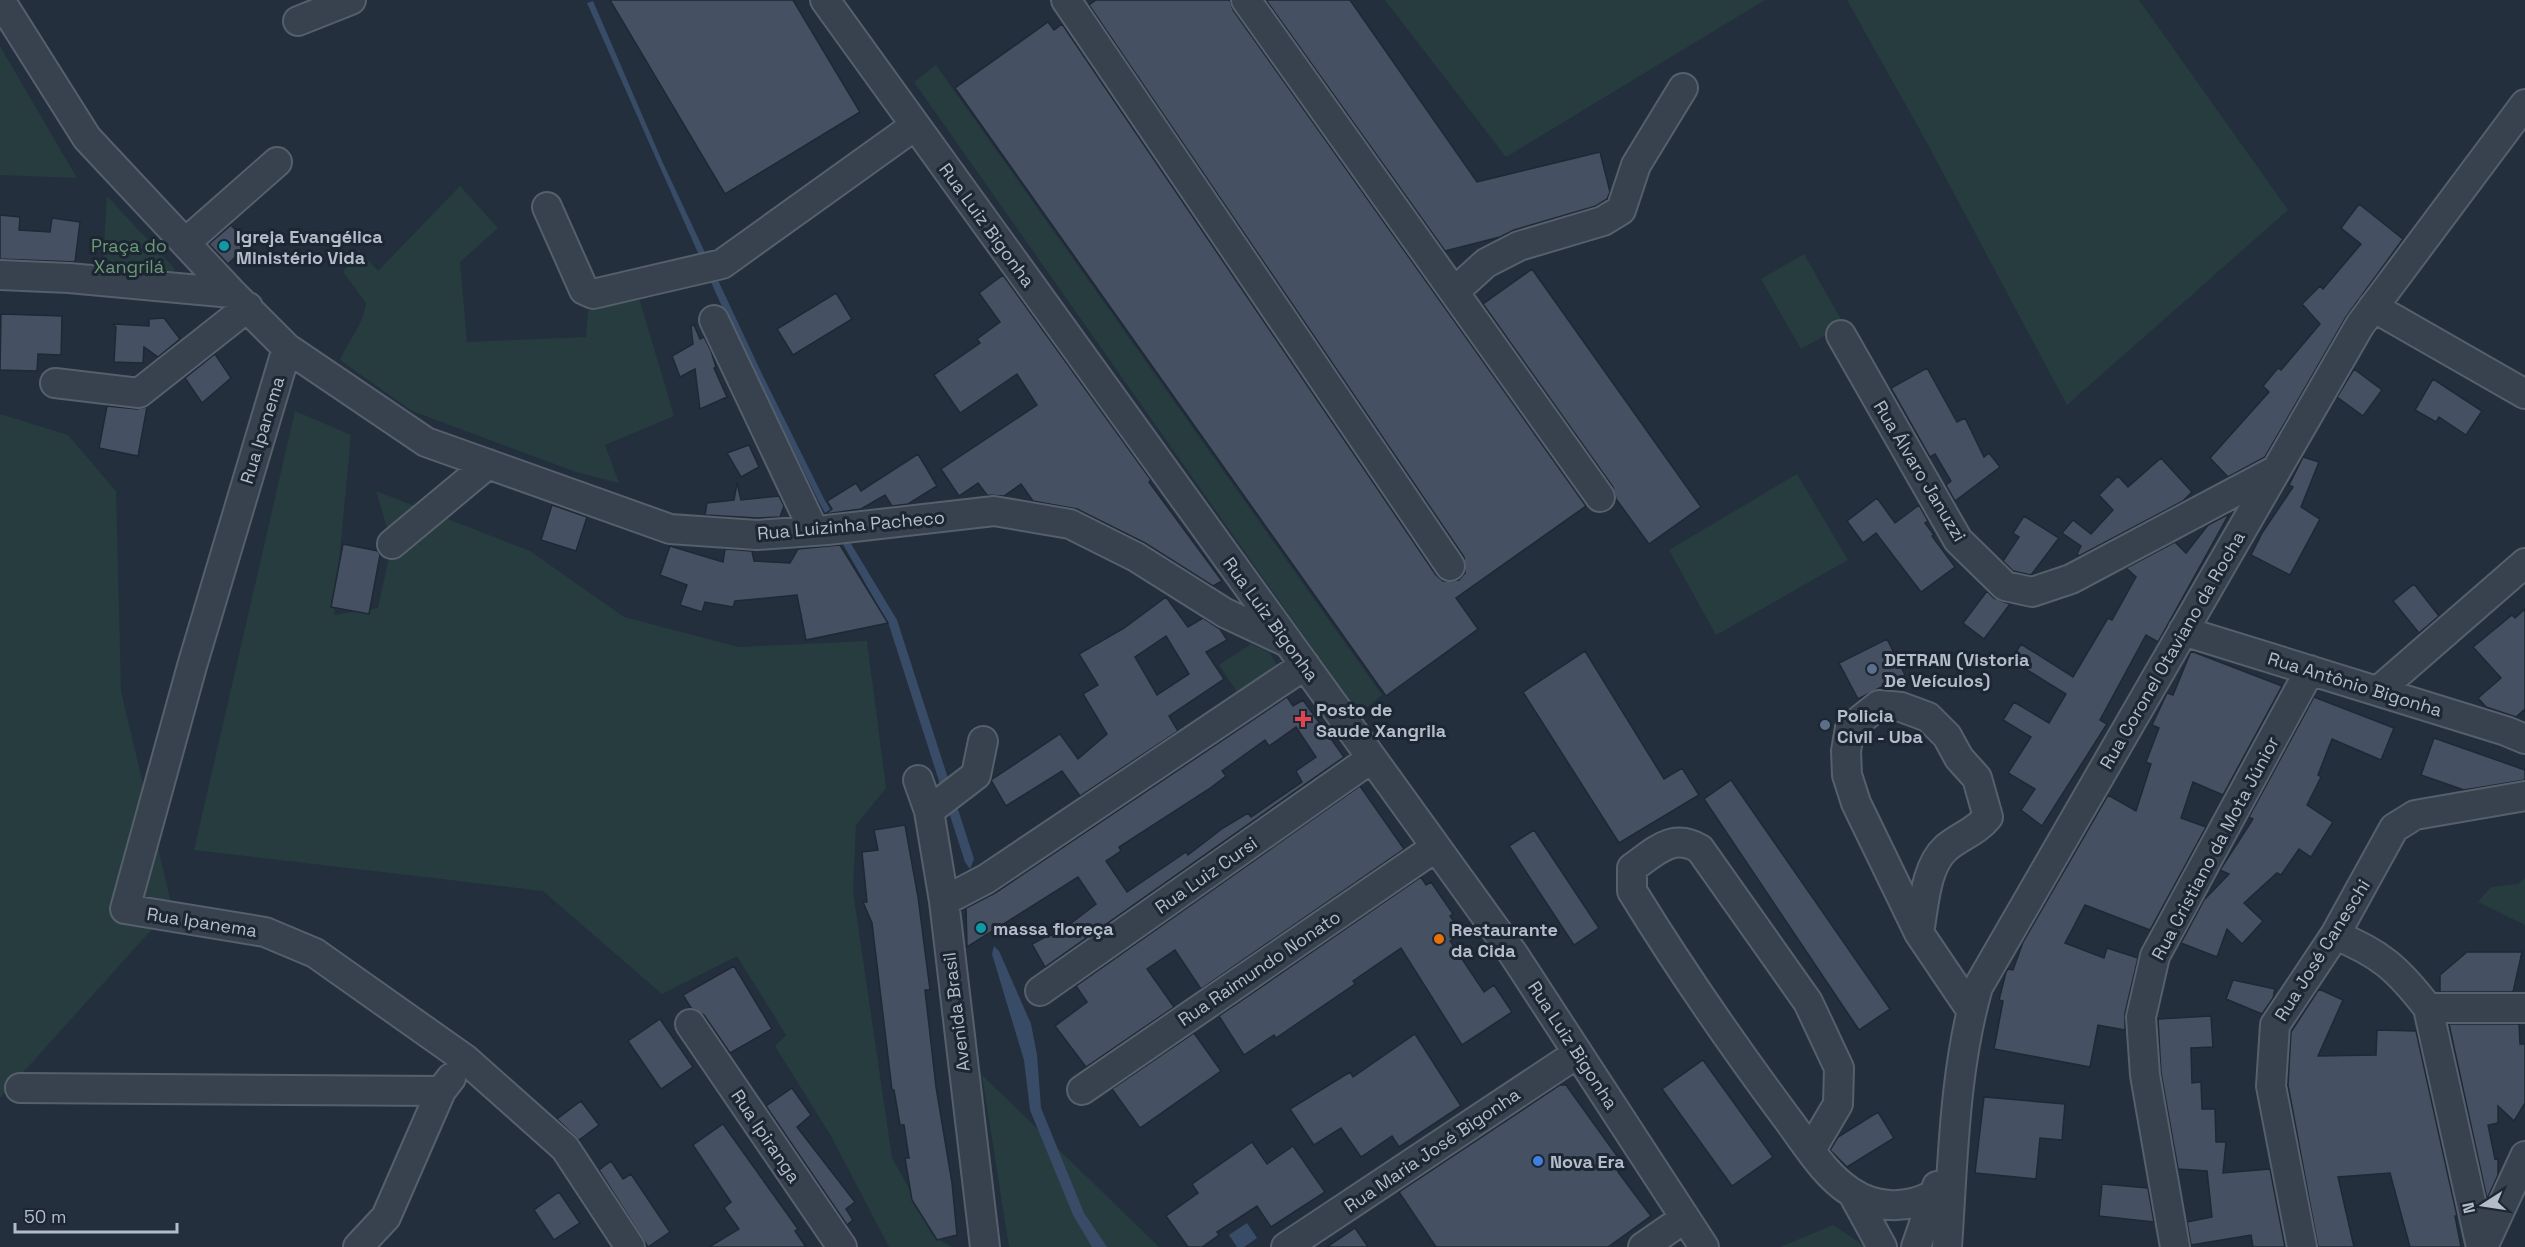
<svg xmlns="http://www.w3.org/2000/svg" width="2525" height="1247" viewBox="0 0 2525 1247" font-family="'Space Grotesk',sans-serif">
<rect width="100%" height="100%" fill="#242f3e"/>
<path fill="#263c3f" d="M1385,0H1765L1506,157Z
M1847,0H2139L2288,210L2067,405L1926,141Z
M0,46L77,178L0,175Z
M936,65L1382,695L1359,714L914,82Z
M460,186L498,228L460,262L467,342L586,337L588,311L639,298L674,416L605,445L619,483L576,472L412,411L340,360C349,340 363,325 366,303L343,272L359,250L378,271Z
M107,196L175,269L160,283L102,277Z
M1804,254L1844,325L1801,349L1761,279Z
M295,411L351,435L334,615L378,608L392,544L376,491L530,551L624,617L739,647L867,641L886,788L856,825L853,891L892,1158L937,1239L953,1247H889L831,1136L775,1046L786,1035L737,956L662,994L543,891L194,850Z
M0,414L68,435L116,491L121,691L172,907L0,1098Z
M1797,474L1848,560L1716,635L1669,550Z
M1251,644L1269,652L1283,675L1243,701L1219,665Z
M2525,878V925L2478,902L2491,887L2517,884Z
M982,1075L1159,1247H1009Z
M1833,1225L1866,1247H1780Z"/>
<path fill="#394c67" d="M593,1L662,161L762,374L824,499L897,620L974,859L970,869L965,862L889,625L819,502L719,300L587,3Z
M994,946L999,951L1031,1024L1037,1055L1041,1108L1084,1213L1107,1247H1092L1073,1215L1030,1110L1024,1060L992,954Z
M1247,1223L1257,1238L1244,1247H1237L1229,1235Z"/>
<path fill="#455162" stroke="#1f2835" stroke-width="1.5" fill-rule="evenodd" d="M610,0H793L860,112L725,194Z
M1096,0H1230L1233,10L1586,506L1456,598L1478,629L1386,696L955,88L1048,22L1054,30L1062,24L1436,575L1443,581L1459,580L1465,573L1464,557L1089,5Z
M1266,0H1350L1477,182L1600,152L1610,192L1607,199L1596,206L1514,230L1500,237L1445,251Z
M2359,204L2403,239L2346,317L2265,457L2228,477L2210,458L2269,392L2263,386L2278,368L2281,370L2320,324L2302,304L2320,286L2323,289L2361,244L2341,228Z
M0,215L20,217L19,230L50,232L52,218L80,222L75,262L0,259Z
M231,225L249,244L228,264L209,244Z
M1532,269L1701,507L1649,544L1616,499L1613,487L1483,304Z
M1003,275L1151,480L1149,482L1222,581L1213,586L1145,543L1077,509L1033,501L1021,484L1004,496L987,495L978,483L959,496L941,469L1037,405L1017,374L960,413L934,375L980,343L977,339L1000,322L979,293Z
M836,293L852,319L793,355L777,329Z
M1,314L62,316L61,355L38,354L37,371L0,370Z
M164,318L180,339L158,357L144,347L143,363L114,362L116,327L113,324L149,326V319Z
M694,325L700,339L704,337L711,351L716,367L714,368L727,397L700,409L695,369L680,377L672,356L693,344L691,326Z
M215,354L231,378L202,403L185,378Z
M1927,368L1957,422L1965,418L1984,457L1989,453L2000,467L1955,501L1946,485L1951,481L1935,454L1930,457L1891,388Z
M2354,369L2382,390L2363,416L2337,397Z
M2433,379L2482,411L2466,435L2439,417L2436,422L2415,410Z
M107,406L137,409L147,407L138,456L99,448Z
M749,445L759,467L741,477L727,453Z
M918,454L937,486L908,504L892,506L885,495L861,509L825,514L832,509L827,501L856,483L861,491Z
M2303,457L2319,462L2301,507L2320,519L2290,575L2251,555L2262,533L2293,487L2289,485Z
M2161,458L2192,492L2183,501L2079,556L2077,554L2081,546L2062,533L2073,520L2091,534L2113,510L2099,495L2118,476L2128,487Z
M737,483L741,500L779,496L784,506L780,517L757,518L705,515L707,503L734,500Z
M1877,498L1895,523L1919,505L1928,521L1925,523L1934,535L1932,536L1955,567L1921,592L1876,533L1863,543L1847,521Z
M552,505L587,517L576,551L541,540Z
M2229,514L2158,642L2146,635L2100,720L2107,724L2042,826L2021,810L2035,789L2008,773L2031,737L2003,720L2014,702L2049,723L2066,694L2011,660L2021,644L2073,677L2108,618L2112,620L2136,577L2126,568L2175,542L2186,553L2208,525Z
M2024,516L2059,538L2031,575L2013,571L2003,561L2019,537L2013,533Z
M343,544L378,551L380,555L369,614L331,607Z
M840,545L888,623L806,640L797,595L735,601L733,607L705,602L702,612L680,605L687,585L660,575L670,546L723,562L725,549L752,551L754,561L790,563L798,549Z
M2414,584L2439,616L2419,633L2393,601Z
M1987,591L1994,598L2010,604L1984,639L1963,623Z
M1166,597L1188,627L1203,618L1220,629L1227,640L1206,652L1224,679L1169,716L1178,731L1080,796L1062,771L1006,806L991,780L1060,734L1078,759L1107,734L1083,694L1098,685L1079,654L1124,628ZM1166,636L1189,674L1157,695L1135,657Z
M2525,609V709L2516,717L2486,707L2478,698L2501,678L2473,647L2512,615L2515,618Z
M1887,639L1905,675L1858,699L1839,663Z
M1585,651L1664,779L1682,768L1699,795L1619,843L1523,692Z
M2191,651L2282,686L2223,795L2193,782L2181,818L2206,827L2150,930L2085,905L2065,943L2104,958L2107,948L2138,958L2125,1013V1030L2098,1025L2090,1067L1994,1049L2003,1001L1999,1000L2006,972L2008,969L2013,970L2023,942L2108,795L2136,811L2151,764L2146,762L2159,728L2152,725L2167,693L2173,695Z
M1287,697L1293,706L1303,700L1344,757L1045,967L1032,944L1051,934L1053,937L1096,904L1078,877L967,947L966,908L995,893ZM1296,727L1316,757L1296,771L1302,782L1251,817L1248,813L1223,828L1188,855L1186,852L1127,892L1106,861L1121,851L1119,847L1209,789L1226,776L1222,771L1265,740L1269,746Z
M2314,697L2394,728L2381,760L2332,739L2318,775L2321,777L2307,805L2333,822L2311,857L2299,849L2281,875L2277,873L2244,903L2263,921L2242,944L2227,929L2217,957L2181,943L2204,900L2229,874L2220,870L2253,819L2249,817Z
M2434,738L2525,770V780L2464,790L2421,775Z
M1731,780L1890,1009L1859,1030L1704,799Z
M1360,786L1404,849L1201,989L1175,950L1147,969L1174,1007L1086,1067L1055,1026L1087,1002L1076,986Z
M905,825L918,897L930,990H925L936,1087L952,1183L957,1235L937,1240L912,1200L905,1158H909L904,1125H900L894,1090H892L872,923L863,902H867L862,852L878,850L874,830Z
M1534,830L1599,928L1574,945L1509,846Z
M1421,877L1426,885L1431,882L1453,914L1450,916L1462,933L1450,941L1484,992L1494,985L1512,1012L1462,1045L1401,948L1353,981L1355,984L1276,1038L1274,1035L1244,1055L1219,1016Z
M2467,952H2522L2513,992H2440V975Z
M734,966L772,1029L730,1053L704,1015L691,1008L683,995Z
M2233,980L2275,989L2273,998L2262,1014L2226,999Z
M2319,989L2343,1000L2318,1056L2376,1055L2377,1030L2416,1031L2457,1216H2455L2461,1247H2410L2390,1173L2338,1177L2354,1247H2318L2288,1085L2291,1032Z
M2211,1016L2213,1047L2191,1048L2192,1083L2201,1082L2202,1109H2215L2216,1142H2226L2223,1173L2270,1169L2285,1247H2253L2251,1235L2191,1245L2187,1222L2212,1217L2207,1171L2178,1169L2161,1073L2158,1019Z
M660,1019L693,1067L661,1089L628,1041Z
M2449,1024H2519L2520,1044H2525V1103L2514,1121L2498,1106V1123L2488,1125L2495,1159L2498,1158V1175L2487,1199Z
M1194,1033L1221,1071L1140,1128L1112,1089Z
M1415,1034L1461,1106L1399,1147L1392,1136L1361,1157L1341,1128L1314,1145L1290,1109L1350,1072L1353,1077Z
M1703,1060L1773,1157L1732,1186L1662,1089Z
M1560,1085H1566L1625,1167L1618,1172L1651,1216L1608,1247H1436L1399,1192Z
M792,1088L811,1115L797,1127L855,1202L846,1209L853,1220L847,1225L766,1106Z
M1984,1097L2065,1104L2062,1140L2040,1138L2036,1179L1975,1173Z
M581,1101L599,1125L579,1140L557,1119Z
M1878,1112L1894,1138L1847,1167L1830,1150L1838,1137Z
M723,1124L798,1229L795,1231L806,1247H709L739,1229L724,1208L731,1202L693,1145Z
M1252,1142L1267,1164L1293,1146L1325,1192L1271,1227L1257,1206L1217,1232L1219,1235L1202,1247H1188L1166,1216L1198,1193L1192,1184Z
M611,1161L623,1179L631,1174L670,1232L648,1247L599,1170Z
M2102,1184L2148,1188L2154,1222L2099,1216Z
M559,1192L580,1223L554,1240L534,1210Z
M1355,1228L1368,1247H1327Z"/>
<g fill="none" stroke-linecap="round" stroke-linejoin="round">
<g stroke="#565f6c" stroke-width="32">
<path id="minor" d="M0,0L87,138L232,293L287,348L426,442L670,529L757,535L827,530L994,511L1070,524L1136,557L1225,613L1289,643
M825,0L1514,955L1704,1247
M1066,0L1450,566
M1246,0L1600,497
M298,21L351,0
M547,207L584,290L593,294L722,264L913,127L920,133
M185,243L277,162
M0,275L69,278L232,293
M1454,292L1486,263L1519,246L1603,221L1621,210L1636,165L1683,88
M2373,307L2525,394
M714,320L814,531
M1841,335L1958,540L2005,586L2032,592L2071,579L2276,470
M287,348L192,666L125,909L265,932L315,953L465,1059L565,1148L630,1247
M55,383L139,393L248,307
M392,544L488,464
M2183,631L2506,731L2525,739
M2378,691L2525,563
M918,780L929,811L944,901L985,1247
M929,811L976,775L983,741
M944,901L986,879L1305,665
M1919,933C1924,906 1925,867 1946,848C1960,836 1976,832 1988,817L1977,778L1959,758L1947,736L1928,717L1901,707L1879,705L1850,728L1846,751L1847,775L1856,803L1919,933L1971,1010
M2335,935C2380,953 2398,969 2428,1008H2525
M1040,991L1372,758
M2428,1008L2481,1247
M690,1024L842,1247
M20,1088L441,1091
M1082,1090L1436,847
M1811,1150L1838,1104L1839,1068L1808,1002L1700,849C1672,832 1655,852 1632,868V891C1680,969 1731,1043 1786,1117C1805,1142 1824,1175 1851,1192C1876,1209 1908,1209 1933,1195
M1853,1194L1882,1247
M358,1247L386,1217L441,1091L451,1078
M1286,1247L1578,1053
M1643,1247L1685,1218
M1916,1247L1937,1186
M1947,1247C1953,1161 1954,1070 1978,987L2360,325L2525,104
M2175,1247L2145,1075L2141,1017L2155,956L2310,670
M2302,1247L2271,1086L2275,1025L2335,935L2394,828L2415,815L2525,796
M2483,1247L2525,1156"/>
</g>
<use href="#minor" stroke="#38414e" stroke-width="28"/>
</g>
<g fill="#0f9aa8" stroke="#1d2633" stroke-width="2">
<circle cx="224" cy="246" r="6"/>
<circle cx="981" cy="928" r="6"/>
</g>
<g fill="#5c6f8a" stroke="#1d2633" stroke-width="2">
<circle cx="1872" cy="669" r="6"/>
<circle cx="1825" cy="725" r="6"/>
</g>
<path fill="#e0444e" stroke="#1d2633" stroke-width="2" d="M1300 710h6v6h6v6h-6v6h-6v-6h-6v-6h6z"/>
<circle fill="#e8710a" stroke="#1d2633" stroke-width="2" cx="1439" cy="939" r="6"/>
<circle fill="#3f7fe0" stroke="#1d2633" stroke-width="2" cx="1538" cy="1161" r="6"/>
<g text-anchor="middle" dominant-baseline="central" stroke-width="6" stroke-linejoin="round" paint-order="stroke">
<g font-size="18" fill="#b4bcc9" stroke="#1d2633">
<text transform="translate(987 225) rotate(54)">Rua Luiz Bigonha</text>
<text transform="translate(262 430) rotate(-73)">Rua Ipanema</text>
<text transform="translate(1920 471) rotate(59)">Rua Álvaro Januzzi</text>
<text transform="translate(851 525) rotate(-5)">Rua Luizinha Pacheco</text>
<text transform="translate(1271 619) rotate(54)">Rua Luiz Bigonha</text>
<text transform="translate(2172 650) rotate(-60)">Rua Coronel Otaviano da Rocha</text>
<text transform="translate(2355 684) rotate(17)">Rua Antônio Bigonha</text>
<text transform="translate(2215 848) rotate(-62)">Rua Cristiano da Mota Júnior</text>
<text transform="translate(1206 875) rotate(-35)">Rua Luiz Cursi</text>
<text transform="translate(202 922) rotate(9)">Rua Ipanema</text>
<text transform="translate(2322 950) rotate(-58)">Rua José Caneschi</text>
<text transform="translate(1259 968) rotate(-34)">Rua Raimundo Nonato</text>
<text transform="translate(956 1012) rotate(-97)">Avenida Brasil</text>
<text transform="translate(1573 1045) rotate(57)">Rua Luiz Bigonha</text>
<text transform="translate(766 1136) rotate(56)">Rua Ipiranga</text>
<text transform="translate(1432 1150) rotate(-34)">Rua Maria José Bigonha</text>
</g>
<g font-size="18" font-weight="bold" fill="#b4bcc9" stroke="#1d2633" text-anchor="start">
<text x="236" y="236">Igreja Evangélica<tspan x="236" dy="21">Ministério Vida</tspan></text>
<text x="1884" y="659">DETRAN (Vistoria<tspan x="1884" dy="21">De Veículos)</tspan></text>
<text x="1316" y="709">Posto de<tspan x="1316" dy="21">Saude Xangrila</tspan></text>
<text x="1837" y="715">Policia<tspan x="1837" dy="21">Civil - Uba</tspan></text>
<text x="993" y="928">massa floreça</text>
<text x="1451" y="929">Restaurante<tspan x="1451" dy="21">da Cida</tspan></text>
<text x="1550" y="1161">Nova Era</text>
</g>
<g font-size="18" fill="#6b9a76" stroke="#1d2633">
<text x="129" y="245">Praça do<tspan x="129" dy="21">Xangrilá</tspan></text>
</g>
</g>
<g transform="translate(2483 1205) rotate(258)" stroke="#1d2633" stroke-width="4.5" paint-order="stroke">
<path d="M0-4.5L10 22L0 15L-10 22Z" fill="#b4bcc9"/>
<text y="-9" font-size="16" font-weight="bold" text-anchor="middle" fill="#b4bcc9">N</text>
</g>
<path d="M15 1223v9h162v-9" fill="none" stroke="#b4bcc9" stroke-width="3"/>
<text x="24" y="1223" font-size="18" fill="#b4bcc9" stroke="#1d2633" stroke-width="4.5" paint-order="stroke">50 m</text>
</svg>
